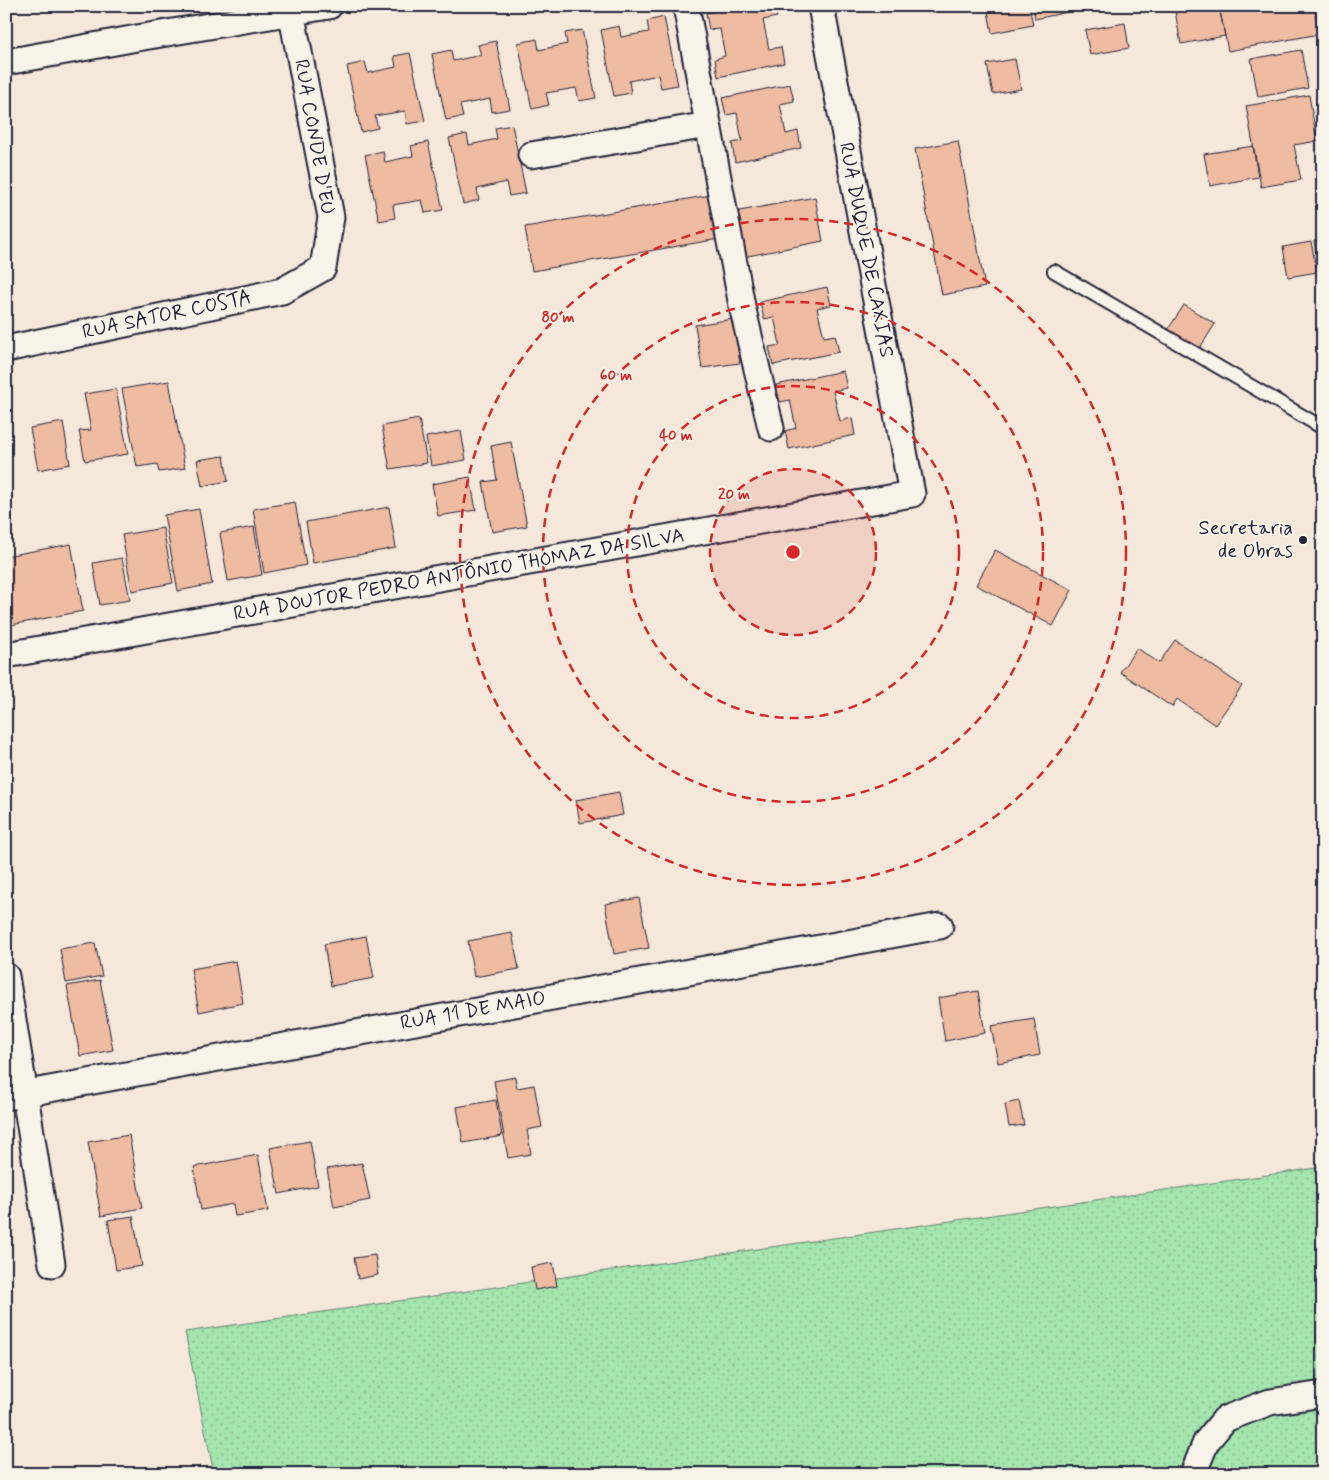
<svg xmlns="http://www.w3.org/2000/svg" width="1329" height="1480" viewBox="0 0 1329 1480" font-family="Mynerve,sans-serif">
<defs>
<pattern id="grass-dots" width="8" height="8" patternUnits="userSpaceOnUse" patternTransform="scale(1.25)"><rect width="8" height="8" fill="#a4e4ad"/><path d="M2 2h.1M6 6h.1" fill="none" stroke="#8dc396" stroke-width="1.8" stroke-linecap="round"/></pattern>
</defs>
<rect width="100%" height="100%" fill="#f5e8da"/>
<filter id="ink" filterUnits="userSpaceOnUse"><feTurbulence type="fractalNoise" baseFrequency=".02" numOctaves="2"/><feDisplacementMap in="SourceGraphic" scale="10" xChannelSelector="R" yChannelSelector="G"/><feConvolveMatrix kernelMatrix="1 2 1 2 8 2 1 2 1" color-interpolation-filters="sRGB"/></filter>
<g filter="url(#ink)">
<path fill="url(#grass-dots)" stroke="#638374" d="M1323,1167V1474H214L185,1332Z"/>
<path fill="#efbba1" stroke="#22223b" d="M739,6H774L777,17L763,20L769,49L781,47L784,63L718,77L715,59L725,56L720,29L709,30L706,13Z
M987,6H1029L1033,25L992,33Z
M1033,6H1067L1068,12L1035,19Z
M1174,6H1219L1225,36L1181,44Z
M1243,6H1314L1319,34L1228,51L1220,11Z
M664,17L678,85L661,88L658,75L629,81L631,93L614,96L601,30L619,26L621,37L649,32L647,21Z
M1125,23L1129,48L1090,55L1085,30Z
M582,30L596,98L579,101L576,88L546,93L549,105L532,109L518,43L537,39L539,50L567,44L565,33Z
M496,41L510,109L492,112L490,99L460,105L463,117L446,120L432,54L451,50L453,61L481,55L478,45Z
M1301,50L1308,88L1258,97L1251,59Z
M410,53L425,121L407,124L405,111L375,116L378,128L361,132L347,66L365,62L368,73L396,67L394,56Z
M1015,59L1021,89L993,94L987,64Z
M790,84L794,101L780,104L786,134L798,131L801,148L735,162L732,143L742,141L737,113L726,115L722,98Z
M1309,95L1317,141L1294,145L1301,180L1261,187L1246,106Z
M512,125L526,193L509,196L506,182L477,189L479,200L463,204L449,138L467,134L469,145L497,139L495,128Z
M958,141L985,287L942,295L915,149Z
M428,142L443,210L425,213L422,200L393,205L395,218L379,221L365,155L383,151L385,162L413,156L411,146Z
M1253,146L1258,177L1210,186L1204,154Z
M711,195L719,239L532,271L525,227Z
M815,197L823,241L743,257L734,212Z
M1323,240V270L1319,271L1314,241Z
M1311,242L1317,272L1288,277L1283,247Z
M827,287L831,305L817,308L824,337L835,335L839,352L773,365L769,347L780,345L774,317L764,319L760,302Z
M1184,305L1215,324L1198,351L1167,331Z
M733,319L740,363L702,368L695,325Z
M843,371L847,388L833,391L840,421L852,418L855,435L789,449L785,431L796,428L790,400L780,402L776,385Z
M169,381L185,468L159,472L157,464L137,467L122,389Z
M116,389L128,454L85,461L79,431L91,430L84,394Z
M419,419L427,463L390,469L382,426Z
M63,422L70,464L38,470L30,428Z
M461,431L466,460L431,466L426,437Z
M511,442L527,526L492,532L483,482L497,480L491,446Z
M224,456L228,481L202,486L197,460Z
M470,477L476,510L438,516L432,484Z
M295,502L306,565L264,573L253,509Z
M389,507L396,548L313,563L306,522Z
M199,509L212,584L178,591L164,515Z
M254,527L262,575L228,581L220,533Z
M163,528L173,583L132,591L122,535Z
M71,544L83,611L6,626V556Z
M995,550L1072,590L1053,626L976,585Z
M122,558L130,600L100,605L93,563Z
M1175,640L1242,686L1215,725L1177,699L1172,707L1120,672L1137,648L1159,663Z
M619,792L623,815L580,823L576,800Z
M639,898L649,948L614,954L605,904Z
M512,933L519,969L474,977L468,941Z
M366,936L374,978L331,986L324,944Z
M95,943L102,976L66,983L60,949Z
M236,961L243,1003L199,1012L191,969Z
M100,980L113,1050L80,1056L67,986Z
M978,991L985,1033L945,1041L938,998Z
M1034,1019L1040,1055L998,1063L991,1026Z
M515,1077L517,1088L534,1085L542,1127L527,1130L531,1154L508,1158L494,1081Z
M496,1100L502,1136L463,1143L457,1107Z
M1019,1101L1024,1125L1009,1127L1005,1104Z
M129,1135L142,1208L101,1216L88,1142Z
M310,1141L318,1186L279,1194L270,1148Z
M258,1155L268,1211L235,1216L233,1204L201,1210L194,1167Z
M362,1163L370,1200L334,1207L327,1169Z
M133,1216L142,1266L116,1270L108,1220Z
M375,1255L378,1275L358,1279L354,1258Z
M553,1263L557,1286L535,1290L531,1267Z"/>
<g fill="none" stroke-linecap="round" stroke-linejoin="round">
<g stroke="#22223b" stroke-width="16">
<path id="lane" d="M1054,271L1323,428"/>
</g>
<g stroke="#22223b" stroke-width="29">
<path id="street" d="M686,6L742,306L771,428
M6,62L137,38L329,6
M531,155L708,125
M6,349L282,291L323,268L331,217L290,6
M6,655L912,494L821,6
M6,976L52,1264
M6,1097L940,926
M1193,1474L1206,1442L1225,1419L1270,1402L1323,1394"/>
</g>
<use href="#lane" stroke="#f7f3e8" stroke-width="12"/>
<use href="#street" stroke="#f7f3e8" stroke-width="25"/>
</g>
</g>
<circle cx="793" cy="552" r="83" fill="#d62828" fill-opacity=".12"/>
<g fill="none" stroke="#d62828" stroke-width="2.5" stroke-dasharray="9 6">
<circle cx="793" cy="552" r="83"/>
<circle cx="793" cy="552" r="166"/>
<circle cx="793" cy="552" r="250"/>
<circle cx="793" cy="552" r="333"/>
</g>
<circle fill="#22223b" stroke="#f7f3e8" stroke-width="2" cx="1303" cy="540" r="5"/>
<g text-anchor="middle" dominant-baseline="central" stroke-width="4" stroke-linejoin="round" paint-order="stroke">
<g font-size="20" fill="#22223b" stroke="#f7f3e8">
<text transform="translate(314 137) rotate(80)">RUA CONDE D'EU</text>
<text transform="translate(866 250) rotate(79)">RUA DUQUE DE CAXIAS</text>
<text transform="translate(167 315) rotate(-12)">RUA SATOR COSTA</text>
<text transform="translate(459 575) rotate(-10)">RUA DOUTOR PEDRO ANTÔNIO THOMAZ DA SILVA</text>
<text transform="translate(473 1011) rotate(-10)">RUA 11 DE MAIO</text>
</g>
<g font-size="20" fill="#22223b" stroke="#f7f3e8" text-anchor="end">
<text x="1293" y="528">Secretaria<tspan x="1293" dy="23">de Obras</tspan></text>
</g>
</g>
<circle cx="793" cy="552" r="8" fill="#d62828" stroke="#f7f3e8" stroke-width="2.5"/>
<g font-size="15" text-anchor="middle" font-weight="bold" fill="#d62828" stroke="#f7f3e8" stroke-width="4" stroke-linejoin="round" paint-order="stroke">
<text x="558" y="322">80 m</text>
<text x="616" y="380">60 m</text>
<text x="676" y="440">40 m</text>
<text x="734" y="499">20 m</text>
</g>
<rect width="1329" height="1480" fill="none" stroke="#f7f3e8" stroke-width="25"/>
<rect x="12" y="12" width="1304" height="1455" fill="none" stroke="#22223b" stroke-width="2" filter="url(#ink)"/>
</svg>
